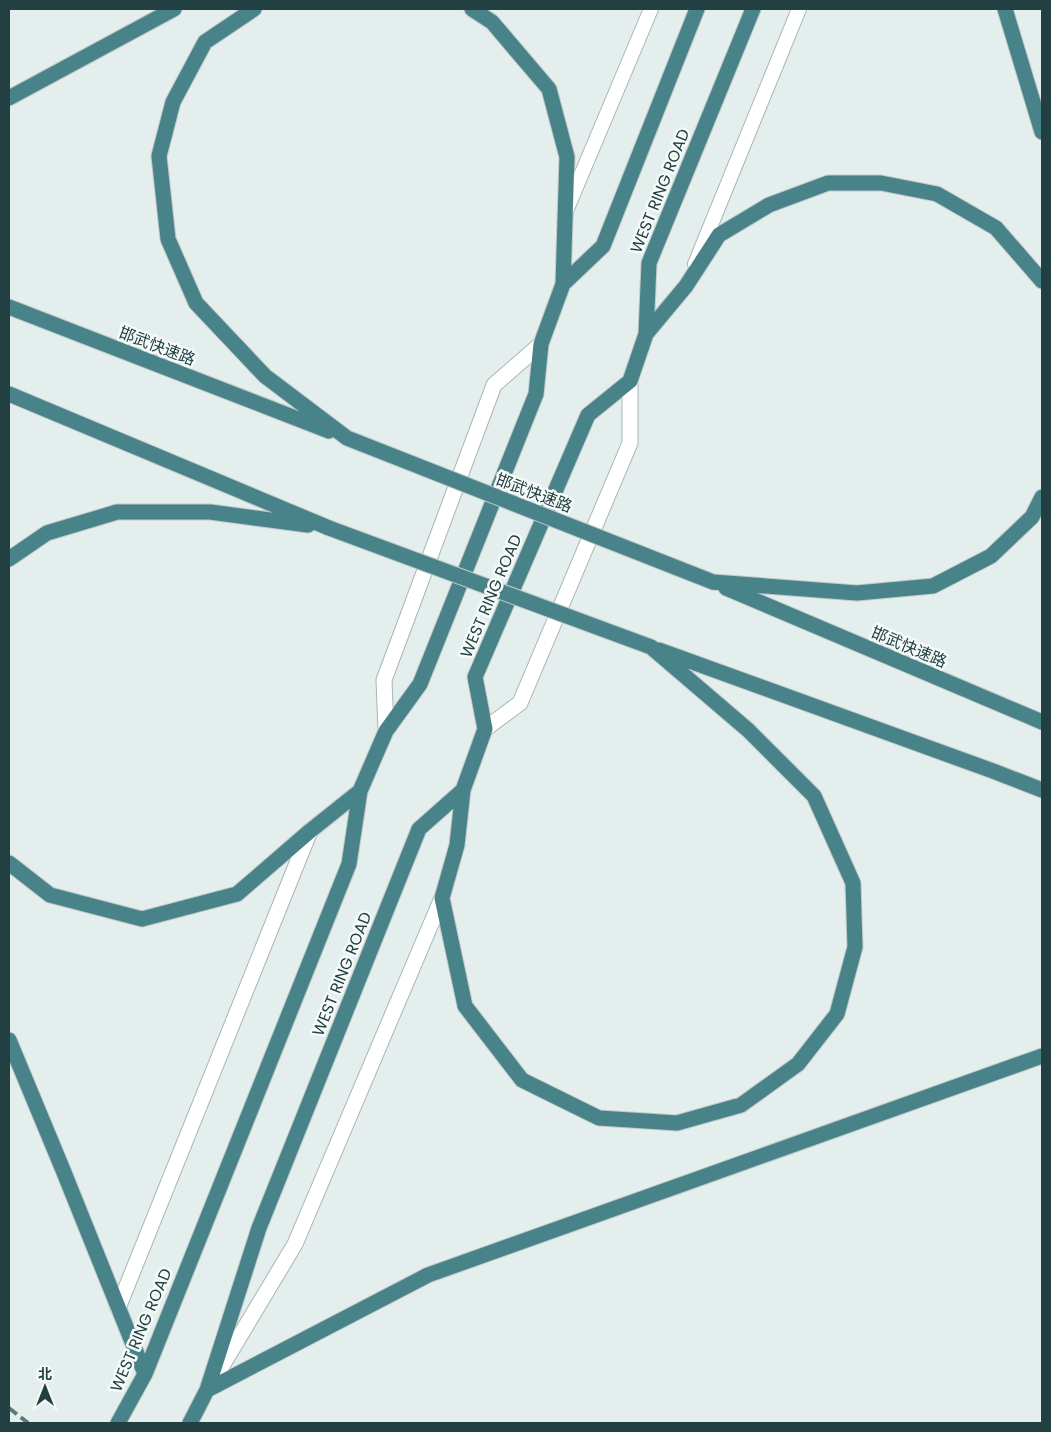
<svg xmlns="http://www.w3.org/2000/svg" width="1051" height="1432" viewBox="0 0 1051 1432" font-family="Poppins,'Noto Sans SC',sans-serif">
<rect width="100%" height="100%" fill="#e4eeed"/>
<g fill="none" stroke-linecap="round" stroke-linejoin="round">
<g stroke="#a6b6b6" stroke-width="16">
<path id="service" d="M566,211L651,9
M695,264L799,9"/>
</g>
<g stroke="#a6b6b6" stroke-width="17">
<path id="minor" d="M485,729L520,703L630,443V381
M386,731L384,680L494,385L541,344
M118,1308L310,831
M213,1381L295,1244L442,898"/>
</g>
<g stroke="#c1c9ca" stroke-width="17">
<path id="trunk" d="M254,9L205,42L173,102L159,156L168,239L196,303L265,376L347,438
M472,9L492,22L549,89L567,157L563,284
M1005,9L1042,132
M9,98L174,9
M9,307L329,431
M646,334L686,286L719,235L769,205L828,183H881L937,194L996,228L1042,281
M9,394L329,528
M9,559L47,533L117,512H210L308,525
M713,582L857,593L933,586L991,556L1032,517L1042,497
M726,588L1042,722
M659,650L993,771L1042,790
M463,790L457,845L442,898L465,1006L522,1080L599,1118L677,1123L741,1105L798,1064L837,1014L855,947L853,883L814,796L748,730L651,647
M9,863L50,895L142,919L237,894L310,831L360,791
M9,1040L63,1170L145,1374
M207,1390L428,1275L1042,1056
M118,1423L145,1374L349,864L360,791L386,731L420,684L536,394L541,344L563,284L603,246L697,9
M190,1423L207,1390L259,1228L419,829L463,790L485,729L475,677L588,415L630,381L646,334L649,263L753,9"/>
</g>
<use href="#service" stroke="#fff" stroke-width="14"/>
<use href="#minor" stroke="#fff" stroke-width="15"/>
<use href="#trunk" stroke="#49838a" stroke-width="15"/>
<path stroke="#5d7a7c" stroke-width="4" stroke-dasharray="10 5" stroke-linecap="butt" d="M9,1408L28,1423"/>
<g stroke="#c1c9ca" stroke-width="17" stroke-linecap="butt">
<path id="trunk-bridge" d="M347,438L713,582
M329,528L651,647"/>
</g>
<use href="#trunk-bridge" stroke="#49838a" stroke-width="15"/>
</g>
<g text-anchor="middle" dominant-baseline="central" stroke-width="5" stroke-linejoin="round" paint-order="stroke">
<g font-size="16" fill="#223f41" stroke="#f5faf9">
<text transform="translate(660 191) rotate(-68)">WEST RING ROAD</text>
<text transform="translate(157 346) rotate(21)">邯武快速路</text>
<text transform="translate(534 493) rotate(21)">邯武快速路</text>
<text transform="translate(491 596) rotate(-67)">WEST RING ROAD</text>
<text transform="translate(909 647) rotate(23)">邯武快速路</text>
<text transform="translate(342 974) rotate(-68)">WEST RING ROAD</text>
<text transform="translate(141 1330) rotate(-67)">WEST RING ROAD</text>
</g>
</g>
<rect width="1051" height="1432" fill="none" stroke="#223f41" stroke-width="20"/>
<g transform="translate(45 1387)" stroke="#f5faf9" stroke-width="4" paint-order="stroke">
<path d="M0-4L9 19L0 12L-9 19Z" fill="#223f41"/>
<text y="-8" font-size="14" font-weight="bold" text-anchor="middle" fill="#223f41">北</text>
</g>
</svg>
